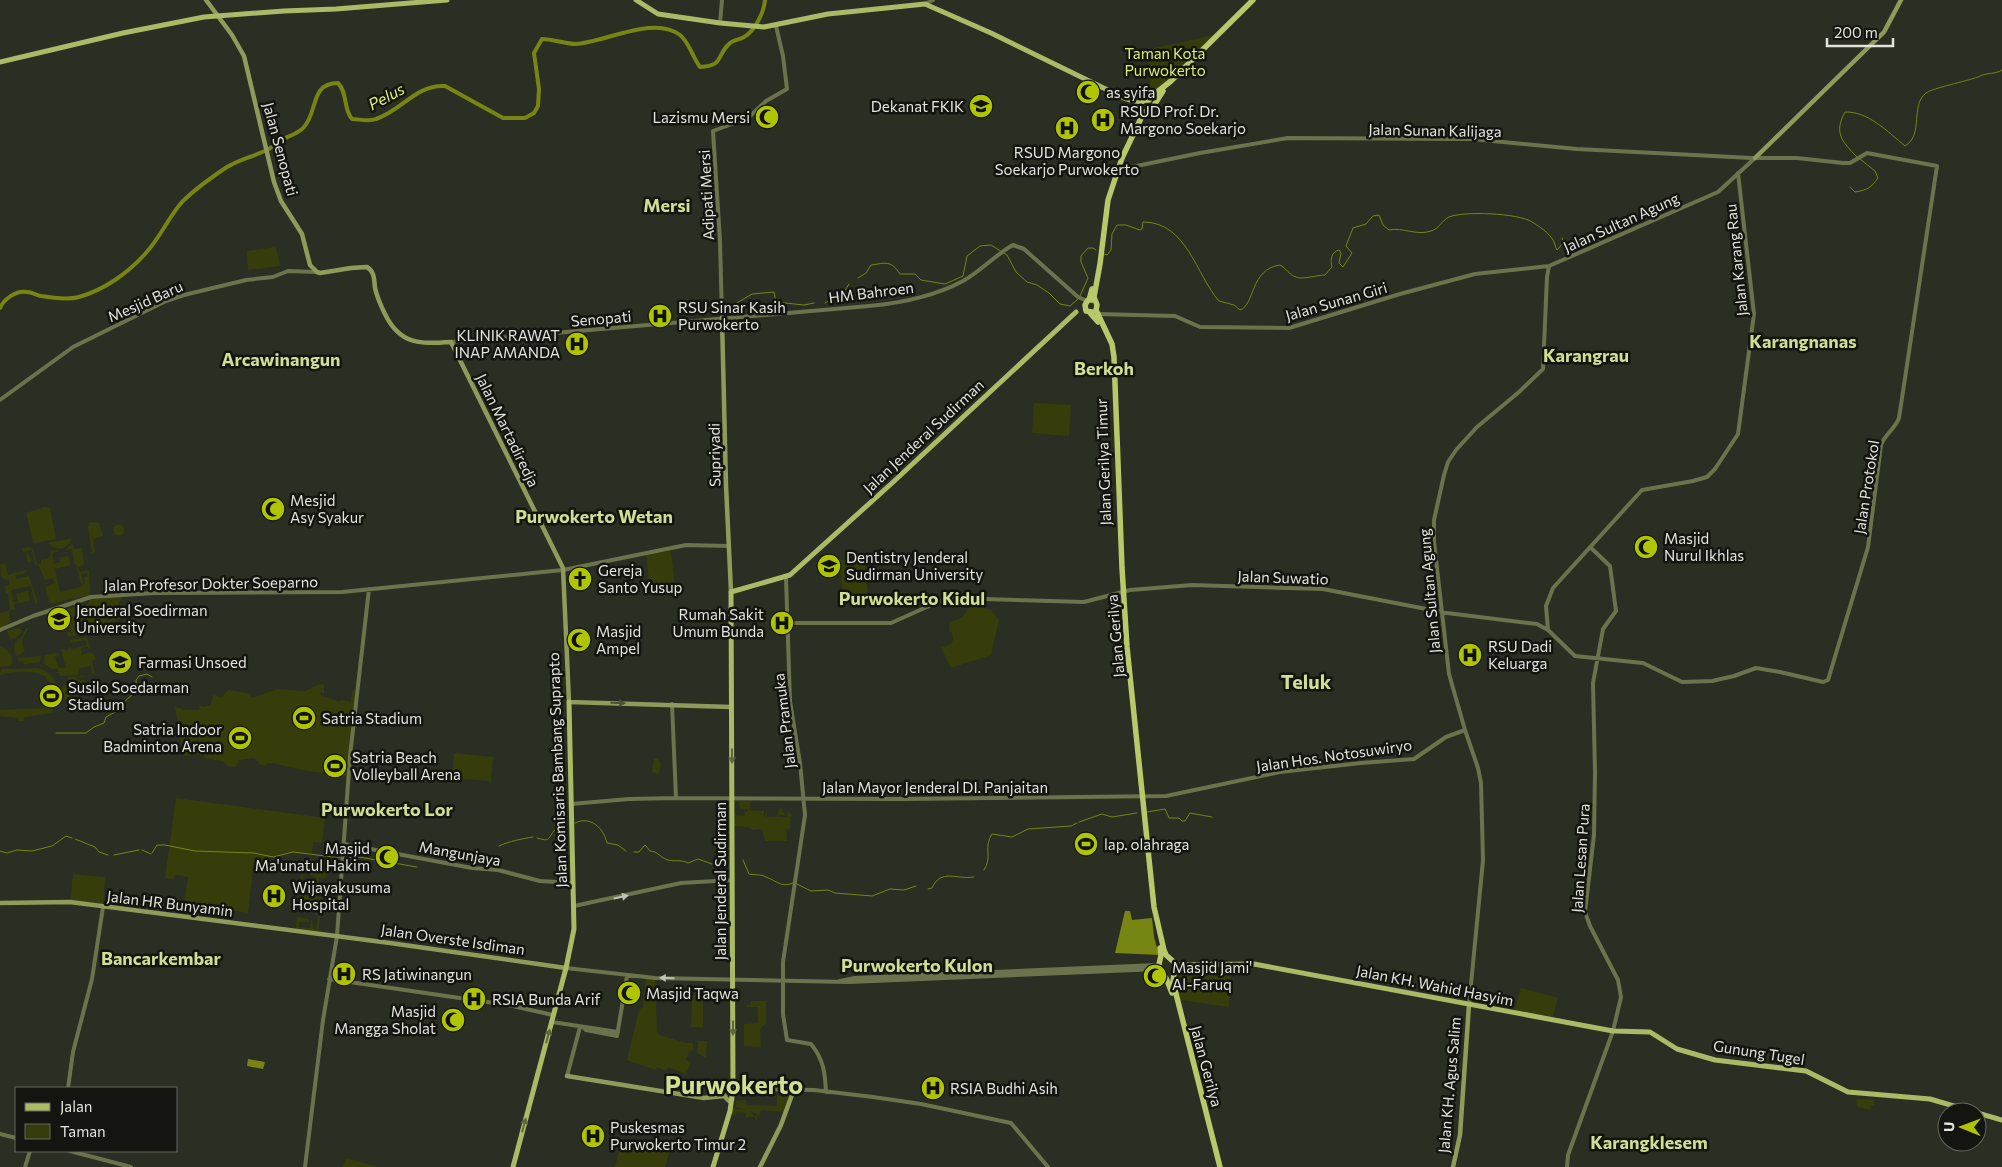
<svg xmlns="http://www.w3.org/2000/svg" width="2002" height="1167" viewBox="0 0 2002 1167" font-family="Commissioner,sans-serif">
<rect width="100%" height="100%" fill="#2b2e22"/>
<path fill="#363d0b" d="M1215,35L1156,92L1150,94L1149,49Z
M276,247L280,266L248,270L247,251Z
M1034,403L1071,405L1069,436L1032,433Z
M45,507L50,508L56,539L35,543L33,542L26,513Z
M89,522L99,523L103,536L93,539L95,551L92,554L88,527Z
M113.5 530a5.5 5.5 0 1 1 11 0a5.5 5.5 0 1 1-11 0Z
M72,538C68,550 57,552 48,543Z
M72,544L74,549L82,548L84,565L78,567L80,572L89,570L90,595L50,604L45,587L54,583L53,578L45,580L38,564H41V560L48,559V557L51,555V550L60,551L52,553L54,564L60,562L59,558L68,556L71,565L55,569L60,592L81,587L85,583L84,577L88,576L87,573L81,574L83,583L81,584L76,564H74L72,549L65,550Z
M29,547L33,549L37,565H35L32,550L27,551L32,560L30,563L27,562L26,551L23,552L22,548Z
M671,551L675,588L650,590L646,554Z
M856,559L863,562L865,565L868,597L846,599L843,598L839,560Z
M5,563L8,575L27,570L24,574L15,575L16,579L29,576L38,603L35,604L31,586L11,590L14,603L18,602L16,594L28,591L30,601L14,604L15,610H10L9,613L11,621L0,629V613L10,610L8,593H6L5,586L9,585V580L4,579L1,576L0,565Z
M123,596L117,607L119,612H109L105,618L107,621L114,617H123C112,622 97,629 86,627L83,630V634L68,637L67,632H71L68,623L71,622H67L65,610L79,605L83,609H86L90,598Z
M969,599L986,600L984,608L991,610L999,620L991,655L951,668L941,648L951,644L953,640L952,633L949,631L950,622C963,618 969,614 969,599Z
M19,628L22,631L16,638L10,639L7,631Z
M26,628L28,629C23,638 20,641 25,651L17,656L14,650L15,642L22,636Z
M86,637H89L87,638L91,650L87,646L81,648L82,655L90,652L95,656L96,659L92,661L95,673L92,674L91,666L79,668L78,675L60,676L59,673H55L58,672V668L54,670L43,663L45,655L58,653L59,656L55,657L59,668H66L61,650L62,648L67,651L70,646L71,649L87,645L85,640L70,643V640Z
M0,647C9,648 15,658 11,666L0,667Z
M41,656L40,662L24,664L23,661L19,662L17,658Z
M37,668C64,675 54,695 52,713L24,717V721H18V718L0,716V710L46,708C46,701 52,697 51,689C50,667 15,671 0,675L1,669Z
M88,676L76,678L78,680H85L88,692L75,694V698L57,701L63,686L70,683L72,693L77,692L74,681L68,679L67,677Z
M320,684L324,685V694L321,692L320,695L340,702L341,700L351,702L352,691L355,690L349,777L303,770L272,763H268L266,766L261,765L254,758L239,760L236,767L227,766L226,763C218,758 213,761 204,757L205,754L183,756L175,706L183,710H198L200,709L199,705L204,707L211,705L213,695L222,697L228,690L247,693L252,698L277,689L305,691Z
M454,753L493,757L491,781L452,778Z
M654,759H658L661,764L659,774L652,772Z
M176,798L325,818L322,843L313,842L312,853L288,852L254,862L248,913L184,903L188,877L175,875L173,879L165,878Z
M739,798L740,801H751L749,810L764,811V817L767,811V817H777L779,809L782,808L785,815H779V817H787L788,811H789L792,816L790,818V828L786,830L787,841H765L762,829L752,830L748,827L735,826V815L744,816L745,812H748V809H740L739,802H734Z
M1086,837L1091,839L1089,851L1080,848Z
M313,859L315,860L314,867L327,869L326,878H319V883L324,885L323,890L318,889L317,878L310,875L311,872L317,874L318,872L311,869V862L307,861L303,879H300L303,860Z
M73,874L105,877L103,906L70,903Z
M300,886L316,888L317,897L323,898L318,933L298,930L296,927L297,917L308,919L309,922H299V927L310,928L311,920H312L313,928L316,930L318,916L315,915V913H319L320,908L314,907V906H320V900H317L314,902L300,900L299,898Z
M1231,965L1229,1007L1180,1000C1177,988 1169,973 1182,966Z
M646,977L655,978L657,1032L660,1035L686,1043H693V1050L689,1052L686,1060L691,1062L686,1074L668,1067L666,1071L657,1067L656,1070L627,1060L639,1010L643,1007Z
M1521,988L1558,998L1553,1017L1514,1011Z
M695,989H706L707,991V994L703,998V1027H691L692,995H695Z
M751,1001H766V1023L760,1029L761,1047L744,1046V1024L758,1023V1007H746V1005H751Z
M698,1041H707L706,1058L697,1053Z
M781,1090L793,1092L785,1112L761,1110L759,1116L751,1111L752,1114L757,1116V1121L754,1116L746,1118L745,1113L737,1112L734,1116L731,1114L733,1108L748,1110L735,1107L736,1101L746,1100V1105L777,1106V1096L780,1095Z
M1856,1099H1874V1105L1870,1106L1871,1110L1857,1107Z
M621,1144L668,1151L669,1153L665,1167H615Z
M346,1158L378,1167H343Z"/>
<path fill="#778513" d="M1125,911H1130L1132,920L1152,918L1154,937L1159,955L1115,953Z
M248,1059L265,1062L263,1069L247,1066Z"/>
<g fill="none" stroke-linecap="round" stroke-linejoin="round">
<path stroke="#778513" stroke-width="1" d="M1857,157C1841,141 1834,132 1845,112C1868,111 1888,132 1905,146C1924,135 1910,105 1926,93C1933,88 1967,81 1978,77C1986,72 1995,75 2002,70
M1850,187L1855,192C1867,190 1871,188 1878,178L1875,171L1860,159
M1104,254L1107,255L1111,250L1112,234L1117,225H1126L1140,230L1142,229L1143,222C1187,222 1196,275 1219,301L1234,305L1240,310C1255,305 1250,269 1280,265C1286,268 1289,275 1296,277C1302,280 1317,275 1325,275L1332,267C1330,260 1331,252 1339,250L1341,253L1339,263L1343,267L1352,253L1346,246L1353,228L1366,224L1373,216L1379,215L1383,225L1389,230C1403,227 1416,236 1431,231C1439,229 1442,220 1449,217C1463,211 1519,213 1532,222C1539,226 1549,233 1553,240C1555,243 1555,247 1557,250L1563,243L1562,238
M858,278L866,273L871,265C886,263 891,260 900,274H915L921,280L945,284L963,276L967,256L980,246L991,245L1007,255L1016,272L1027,282L1037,285L1049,293L1060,304L1070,306L1078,299
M1080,296L1088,278L1081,262V256L1088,248H1093L1096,250
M825,303L844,292L849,284
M725,305L735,304L752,294L774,292L776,302L804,305L814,303
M56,733H86L94,727L104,723L106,717L122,708V704L136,691V680L139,676L147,674L152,677
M1147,812L1165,809L1169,818H1179L1182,821H1185L1190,813L1212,817
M1079,822L1102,814L1112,817L1137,813
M575,823C591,815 604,829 607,843L618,845L626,851
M537,838C551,842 547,839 554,831C557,827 562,826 566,825
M75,839L95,847L99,852L108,855
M499,846C510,841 521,839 533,837
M142,850L151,854
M0,851L7,853L17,850L32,851L52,846L66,836L72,838
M634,852H639L645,845L650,851C658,851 660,858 668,860C675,862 680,859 688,863L698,859L712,864L725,860
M152,853L157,845H165L195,851L254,853L273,857L293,852L341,858L359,857L417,867
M114,855L139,850
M743,860L749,874C754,875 761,874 766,877C777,881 781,888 793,883
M984,870C993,857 983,847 992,834L1012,837L1028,829L1071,826L1077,823
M797,884L811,891L828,890L835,893L872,896L890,889L904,890L916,886
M928,889L932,888C941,868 956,880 974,877"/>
<path stroke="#778513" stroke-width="4" d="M0,308C4,299 16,290 27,292C32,292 36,295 41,296C53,298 68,300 79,297C104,290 128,273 145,254C160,238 168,218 182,202C195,189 212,177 227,167C240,159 255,156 269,149C273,146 277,143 281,140C289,136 298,134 304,127C318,112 310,83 338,83C348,93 343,109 352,119C359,119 369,122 376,119C401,111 417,84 445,86L503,118H525L534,113L538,106L539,89L534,53L542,39C553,39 565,44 576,44C606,42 654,15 680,35C689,42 693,58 700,67C724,66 716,56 729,44C733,40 739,40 744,37C755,31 764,12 765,0"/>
<path stroke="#6c734c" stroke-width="4" d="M925,4L933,0
M720,23L722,0
M1098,314L1175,316L1200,327L1289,328L1400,294L1475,274L1549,266
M722,318L720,241L713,131L748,118L766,101L787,89L783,56L776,26
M451,342L869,306C902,303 933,297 963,281C981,271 995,255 1013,245L1024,249L1078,297L1087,301
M0,400L73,347L166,301L184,295L246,280L273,277L288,271L317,272
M786,578L790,701L800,763L805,815L783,962V1014L787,1040L811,1044C824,1060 825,1073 826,1092
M788,623H891L947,598L1084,602L1130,590L1192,585L1323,589L1447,613L1537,624L1548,630L1575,656L1643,663L1682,682L1712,681L1734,676L1756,668L1780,672L1823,682L1828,680L1868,547L1881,445C1885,434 1895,429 1899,418L1937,166L1867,153L1850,163H1843L1797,158H1752L1577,149L1472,139L1288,138L1200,153L1117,170
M0,630L33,616L91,597L154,593L342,592L563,570L686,545L728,546
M1548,630L1546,606L1553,588L1642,490L1693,481L1707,477L1715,469L1738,434L1754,314L1738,173
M672,704L676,798
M571,804L629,799L676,798L901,799L1166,796L1280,772L1361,763L1414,759L1446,737L1465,730
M344,844L472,868L498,870L540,881L573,883
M574,906L681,883L732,880
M566,968L655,978L849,982L1158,969
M329,979L508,1005L553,1015
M840,981L855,978L1157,965
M1469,1005L1483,860L1481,783L1478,768L1465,730L1449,674L1434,542V520L1444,475L1448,462L1456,450L1477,427L1519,392L1543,369L1547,277L1549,266L1718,192L1755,158
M552,1022L618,1032
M584,1028L586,1030L617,1036L627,976
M567,1076L580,1027
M68,1088L73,1052L92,979L103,907
M724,1096L733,1089L814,1090L873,1097L921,1104L1011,1123L1048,1167
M0,1134L16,1138
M70,1151L131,1167
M25,1167L30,1151
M305,1167L323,1020L337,936L350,756L369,589
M1567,1167L1568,1155L1613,1031L1621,997L1618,980L1590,926L1585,912L1594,835L1595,772L1593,683L1603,629L1616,611L1610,566L1590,547"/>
<path stroke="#909b5b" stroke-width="4.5" d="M206,0L232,35L244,56L274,182L281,201L302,234L310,265L317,272L320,273L351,268L367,267C375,272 374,280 375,288C377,297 381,306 385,314C400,345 420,344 451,342L563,568L569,702L731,707
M1755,158L1884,32L1901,0
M722,318L726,485L731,592
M0,903L70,902L390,943L566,968
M567,1076L704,1098L724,1096L729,1101L732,1099
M760,1167L781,1125L793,1092
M1453,1167L1460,1135L1469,1005"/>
<path stroke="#abba66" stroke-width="5" d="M636,0L658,14L720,23L764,27L828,14L925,4L991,33L1124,98L1140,103
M0,62L123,33L204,17L284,11L336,9L447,0
M1175,965L1254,964L1613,1031L1650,1032L1677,1049L1715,1060L1806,1071L1848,1092L1930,1099L2002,1120
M513,1167L566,968L574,929L569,702
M713,1167L730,1111L733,1089L731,592L790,575L891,484L1076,312"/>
<path stroke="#b8c86b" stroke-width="5.5" d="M1147,100L1171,81L1253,0
M1144,112L1122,158L1108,200L1100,264L1094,297L1097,305L1096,310L1112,344L1114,357L1122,568L1127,647L1154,907L1164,950L1166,955L1175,963L1173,982L1220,1167
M1144,112L1151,110L1163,91
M1144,112L1141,110L1140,103L1145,100H1149
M1089,300L1092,289
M1092,312L1086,311L1085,305L1088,300H1093
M1090,313L1098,322
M1160,948L1161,955L1158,969L1166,978L1172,993"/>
</g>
<defs><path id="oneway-solid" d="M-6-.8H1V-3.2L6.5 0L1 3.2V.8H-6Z" transform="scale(1.25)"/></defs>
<use fill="#4c5132" href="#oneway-solid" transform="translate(618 703) rotate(2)"/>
<g fill="#60683b">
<use href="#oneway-solid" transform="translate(732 756) rotate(90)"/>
<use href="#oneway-solid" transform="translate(733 1028) rotate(90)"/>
<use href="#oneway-solid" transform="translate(548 1036) rotate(-75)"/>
<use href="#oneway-solid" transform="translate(524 1125) rotate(-75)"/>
</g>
<g fill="#bfc1b1">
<use href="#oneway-solid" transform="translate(621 897) rotate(-12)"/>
<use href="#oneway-solid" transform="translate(667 978) rotate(-179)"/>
</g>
<defs>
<g id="mosque-disc" transform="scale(1.25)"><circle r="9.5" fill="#b0c502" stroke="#141510"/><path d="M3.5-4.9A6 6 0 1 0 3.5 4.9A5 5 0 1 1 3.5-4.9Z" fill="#111"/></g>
<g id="university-disc" transform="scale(1.25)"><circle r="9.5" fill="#b0c502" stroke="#141510"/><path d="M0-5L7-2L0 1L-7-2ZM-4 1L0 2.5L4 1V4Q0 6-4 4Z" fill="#111"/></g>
<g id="hospital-disc" transform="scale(1.25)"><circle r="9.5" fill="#b0c502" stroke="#141510"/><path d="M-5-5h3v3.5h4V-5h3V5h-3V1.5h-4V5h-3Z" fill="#111"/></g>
<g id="church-disc" transform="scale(1.25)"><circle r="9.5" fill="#b0c502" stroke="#141510"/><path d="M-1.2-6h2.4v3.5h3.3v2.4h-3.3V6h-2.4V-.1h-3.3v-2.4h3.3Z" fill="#111"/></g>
<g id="stadium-disc" transform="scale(1.25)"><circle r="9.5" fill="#b0c502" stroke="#141510"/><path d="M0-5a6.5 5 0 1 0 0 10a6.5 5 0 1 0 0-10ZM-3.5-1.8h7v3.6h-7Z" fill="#111"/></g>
</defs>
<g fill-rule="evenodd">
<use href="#mosque-disc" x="1088" y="92"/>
<use href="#university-disc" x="981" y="106"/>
<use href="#mosque-disc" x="767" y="117"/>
<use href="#hospital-disc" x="1103" y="120"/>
<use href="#hospital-disc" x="1067" y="128"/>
<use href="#hospital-disc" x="660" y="316"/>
<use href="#hospital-disc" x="577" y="344"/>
<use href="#mosque-disc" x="273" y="509"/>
<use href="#mosque-disc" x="1646" y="547"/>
<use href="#university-disc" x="829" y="566"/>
<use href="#church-disc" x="580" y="579"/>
<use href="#university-disc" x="59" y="619"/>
<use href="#hospital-disc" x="782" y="623"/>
<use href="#mosque-disc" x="579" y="640"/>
<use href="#hospital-disc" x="1470" y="655"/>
<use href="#university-disc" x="120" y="662"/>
<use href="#stadium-disc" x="51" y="696"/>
<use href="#stadium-disc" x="304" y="718"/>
<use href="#stadium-disc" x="240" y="738"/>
<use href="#stadium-disc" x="335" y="766"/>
<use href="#stadium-disc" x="1086" y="844"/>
<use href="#mosque-disc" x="387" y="857"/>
<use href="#hospital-disc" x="274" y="896"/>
<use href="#hospital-disc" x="344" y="974"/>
<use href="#mosque-disc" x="1155" y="976"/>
<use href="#mosque-disc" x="629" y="993"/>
<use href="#hospital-disc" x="474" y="999"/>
<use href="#mosque-disc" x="453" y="1020"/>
<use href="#hospital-disc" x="933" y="1088"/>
<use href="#hospital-disc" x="593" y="1136"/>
</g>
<g text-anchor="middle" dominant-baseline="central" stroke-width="5" stroke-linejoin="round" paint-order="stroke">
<g font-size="15" fill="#daf06b" stroke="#141510">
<text x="1165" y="53">Taman Kota<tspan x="1165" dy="17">Purwokerto</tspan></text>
</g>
<g font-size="15" fill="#e2e3dc" stroke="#141510" text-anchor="start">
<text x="1106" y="92">as syifa</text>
<text x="964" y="106" text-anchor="end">Dekanat FKIK</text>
<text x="1120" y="111">RSUD Prof. Dr.<tspan x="1120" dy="17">Margono Soekarjo</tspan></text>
<text x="750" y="117" text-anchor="end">Lazismu Mersi</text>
<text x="1067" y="152" text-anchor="middle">RSUD Margono<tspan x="1067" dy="17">Soekarjo Purwokerto</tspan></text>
<text x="678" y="307">RSU Sinar Kasih<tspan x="678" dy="17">Purwokerto</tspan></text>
<text x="560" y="335" text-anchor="end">KLINIK RAWAT<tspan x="560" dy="17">INAP AMANDA</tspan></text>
<text x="290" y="500">Mesjid<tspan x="290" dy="17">Asy Syakur</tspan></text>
<text x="1664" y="538">Masjid<tspan x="1664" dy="17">Nurul Ikhlas</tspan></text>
<text x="846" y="557">Dentistry Jenderal<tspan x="846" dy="17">Sudirman University</tspan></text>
<text x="598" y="570">Gereja<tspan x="598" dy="17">Santo Yusup</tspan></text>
<text x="76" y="610">Jenderal Soedirman<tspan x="76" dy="17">University</tspan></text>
<text x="764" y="614" text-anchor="end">Rumah Sakit<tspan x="764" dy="17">Umum Bunda</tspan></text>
<text x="596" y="631">Masjid<tspan x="596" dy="17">Ampel</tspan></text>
<text x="1488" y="646">RSU Dadi<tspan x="1488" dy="17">Keluarga</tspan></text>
<text x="138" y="662">Farmasi Unsoed</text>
<text x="68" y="687">Susilo Soedarman<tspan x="68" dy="17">Stadium</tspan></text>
<text x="322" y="718">Satria Stadium</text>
<text x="222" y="729" text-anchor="end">Satria Indoor<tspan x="222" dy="17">Badminton Arena</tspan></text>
<text x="352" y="757">Satria Beach<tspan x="352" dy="17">Volleyball Arena</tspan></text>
<text x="1104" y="844">lap. olahraga</text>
<text x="370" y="848" text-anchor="end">Masjid<tspan x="370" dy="17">Ma'unatul Hakim</tspan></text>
<text x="292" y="887">Wijayakusuma<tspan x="292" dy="17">Hospital</tspan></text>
<text x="1172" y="967">Masjid Jami'<tspan x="1172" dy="17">Al-Faruq</tspan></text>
<text x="362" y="974">RS Jatiwinangun</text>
<text x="646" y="993">Masjid Taqwa</text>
<text x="492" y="999">RSIA Bunda Arif</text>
<text x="436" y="1011" text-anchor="end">Masjid<tspan x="436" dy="17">Mangga Sholat</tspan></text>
<text x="950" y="1088">RSIA Budhi Asih</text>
<text x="610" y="1127">Puskesmas<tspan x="610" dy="17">Purwokerto Timur 2</tspan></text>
</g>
<g font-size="15" fill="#e2e3dc" stroke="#141510">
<text transform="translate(1435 130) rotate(1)">Jalan Sunan Kalijaga</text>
<text transform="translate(281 149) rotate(75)">Jalan Senopati</text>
<text transform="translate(706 195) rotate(-93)">Adipati Mersi</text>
<text transform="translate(1621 222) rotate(-24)">Jalan Sultan Agung</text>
<text transform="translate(1736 260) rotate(-96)">Jalan Karang Rau</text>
<text transform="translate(871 292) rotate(-7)">HM Bahroen</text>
<text transform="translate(145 301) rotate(-24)">Mesjid Baru</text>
<text transform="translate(1336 301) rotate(-16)">Jalan Sunan Giri</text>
<text transform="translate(601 318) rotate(-5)">Senopati</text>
<text transform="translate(508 430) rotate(64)">Jalan Martadiredja</text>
<text transform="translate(923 436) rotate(-43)">Jalan Jenderal Sudirman</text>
<text transform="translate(714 455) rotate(-91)">Supriyadi</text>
<text transform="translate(1103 462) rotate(-92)">Jalan Gerilya Timur</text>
<text transform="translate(1866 487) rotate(-81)">Jalan Protokol</text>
<text transform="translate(1283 577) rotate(2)">Jalan Suwatio</text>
<text transform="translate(211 583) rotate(-1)">Jalan Profesor Dokter Soeparno</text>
<text transform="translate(1429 591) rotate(-95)">Jalan Sultan Agung</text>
<text transform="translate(1115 636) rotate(-95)">Jalan Gerilya</text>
<text transform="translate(784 721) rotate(-97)">Jalan Pramuka</text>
<text transform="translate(1334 755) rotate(-8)">Jalan Hos. Notosuwiryo</text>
<text transform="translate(557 770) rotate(-92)">Jalan Komisaris Bambang Suprapto</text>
<text x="935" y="787">Jalan Mayor Jenderal DI. Panjaitan</text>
<text transform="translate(460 853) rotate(10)">Mangunjaya</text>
<text transform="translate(1580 858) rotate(-86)">Jalan Lesan Pura</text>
<text transform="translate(720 881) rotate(-90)">Jalan Jenderal Sudirman</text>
<text transform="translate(170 903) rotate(7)">Jalan HR Bunyamin</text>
<text transform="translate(453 939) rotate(8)">Jalan Overste Isdiman</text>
<text transform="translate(1435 985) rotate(11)">Jalan KH. Wahid Hasyim</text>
<text transform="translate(1759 1052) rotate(9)">Gunung Tugel</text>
<text transform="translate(1207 1066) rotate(75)">Jalan Gerilya</text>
<text transform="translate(1449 1085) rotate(-85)">Jalan KH. Agus Salim</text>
</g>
<g font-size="16" font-style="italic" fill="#ddf26d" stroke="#141510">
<text transform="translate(386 96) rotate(-28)">Pelus</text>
</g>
<g font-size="18" font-weight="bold" fill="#cfde92" stroke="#141510">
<text x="667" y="205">Mersi</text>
<text x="1803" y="341">Karangnanas</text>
<text x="1586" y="355">Karangrau</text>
<text x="281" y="359">Arcawinangun</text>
<text x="1104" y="368">Berkoh</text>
<text x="594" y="516">Purwokerto Wetan</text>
<text x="912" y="598">Purwokerto Kidul</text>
<text x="387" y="809">Purwokerto Lor</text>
<text x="161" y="958">Bancarkembar</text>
<text x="917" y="965">Purwokerto Kulon</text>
<text x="1649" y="1142">Karangklesem</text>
</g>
<g font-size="20" font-weight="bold" fill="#cfde92" stroke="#141510">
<text x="1306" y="681">Teluk</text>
</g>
<g font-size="25" font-weight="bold" fill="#cfde92" stroke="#141510">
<text x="734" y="1084">Purwokerto</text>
</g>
</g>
<rect x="15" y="1087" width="162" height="65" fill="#141510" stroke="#666762"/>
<rect x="25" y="1103" width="25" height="8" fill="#abba66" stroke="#666762"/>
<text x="60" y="1112" font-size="15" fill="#e2e3dc">Jalan</text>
<rect x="25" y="1124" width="25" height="15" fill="#363d0b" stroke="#666762"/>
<text x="60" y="1137" font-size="15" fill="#e2e3dc">Taman</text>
<g transform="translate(1962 1127) rotate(271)"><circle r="24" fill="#141510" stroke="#666762"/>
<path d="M0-4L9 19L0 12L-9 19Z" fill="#b0c502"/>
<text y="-8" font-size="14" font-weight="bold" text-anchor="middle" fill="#e2e3dc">U</text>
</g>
<path d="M1827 38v8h66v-8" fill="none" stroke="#e2e3dc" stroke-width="2.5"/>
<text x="1834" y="38" font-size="15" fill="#e2e3dc" stroke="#141510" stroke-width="4" paint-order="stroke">200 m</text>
</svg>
